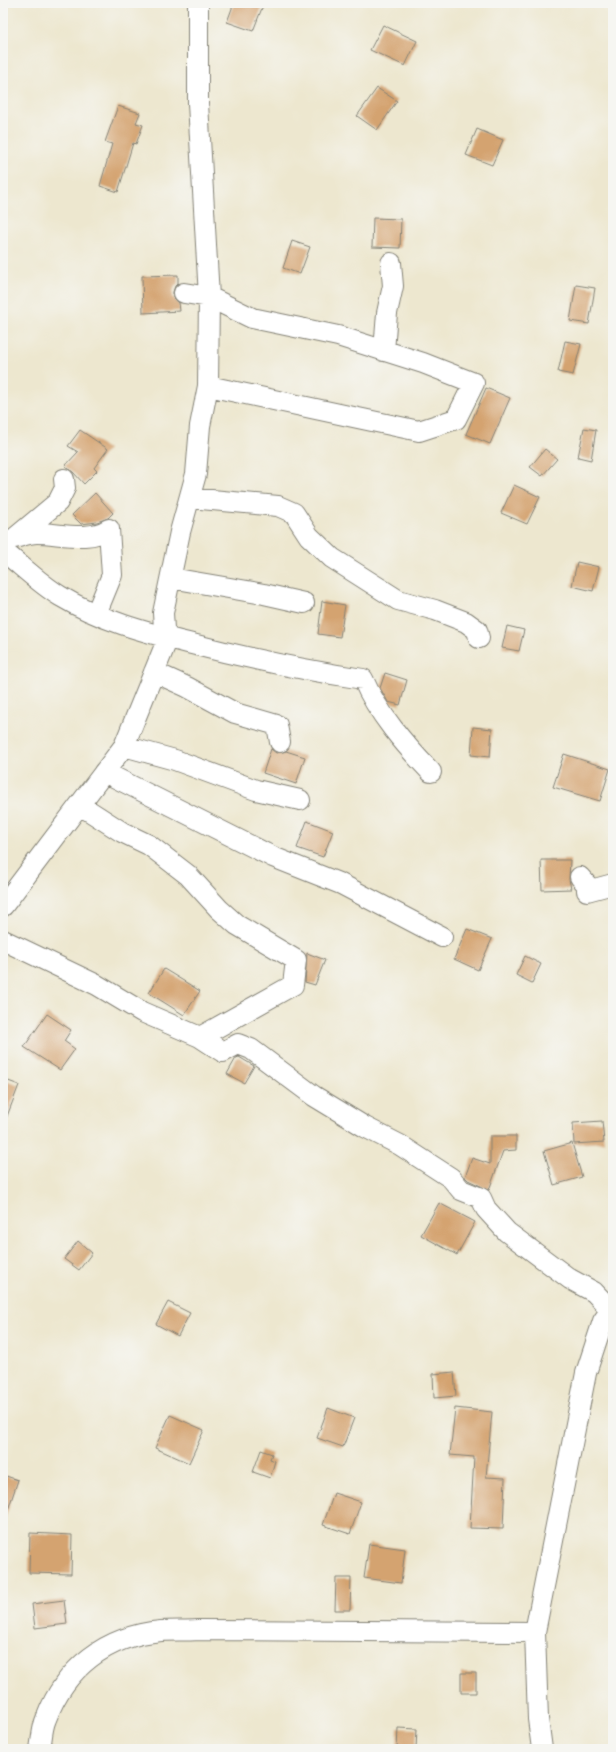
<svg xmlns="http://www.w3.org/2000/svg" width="616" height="1752" viewBox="0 0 616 1752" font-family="Pangolin,sans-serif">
<rect width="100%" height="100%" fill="#f6f6f2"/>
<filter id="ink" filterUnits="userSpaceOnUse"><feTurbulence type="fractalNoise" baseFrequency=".025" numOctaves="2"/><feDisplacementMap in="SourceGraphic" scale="8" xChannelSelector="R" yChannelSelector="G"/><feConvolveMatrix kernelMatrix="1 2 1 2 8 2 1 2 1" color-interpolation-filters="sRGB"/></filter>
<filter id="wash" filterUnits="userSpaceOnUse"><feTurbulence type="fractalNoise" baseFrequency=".012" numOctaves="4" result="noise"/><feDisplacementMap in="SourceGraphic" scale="16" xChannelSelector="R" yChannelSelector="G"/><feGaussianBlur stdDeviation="0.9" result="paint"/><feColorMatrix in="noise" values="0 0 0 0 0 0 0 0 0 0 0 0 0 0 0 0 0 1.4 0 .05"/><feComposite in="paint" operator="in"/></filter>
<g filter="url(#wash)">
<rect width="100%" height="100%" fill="#ede7cf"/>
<g id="blocks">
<path fill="#d4a370" d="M234,3H264L253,31L227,22Z
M383,25L417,41L405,66L370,50Z
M377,88L397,101L377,130L357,116Z
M118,106L140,113L136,123L143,125L136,144L133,143L118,192L100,186L112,144L105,142Z
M477,129L503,140L492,165L466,155Z
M373,218L401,219L400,248L372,247Z
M292,241L310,247L300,274L283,268Z
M178,275V283L175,286L173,292V297L179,303L180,311L143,313L142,276Z
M576,285L595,288L589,324L570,321Z
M565,341L581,344L573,375L558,372Z
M486,388L510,398L490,444L466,434Z
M584,428L596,430L591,460L578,457Z
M80,430L108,449L94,468L97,471L84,484L73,472L65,466L78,452L68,446Z
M545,449L557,459L542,476L530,467Z
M514,485L540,497L527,524L501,513Z
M95,493L113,513L108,518L97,522L81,524L72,515Z
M577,562L599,567L593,591L572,586Z
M322,601L345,605L340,637L318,634Z
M507,626L524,630L519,651L502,648Z
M385,673L407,680L400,705L388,702L380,688Z
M473,727L492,729L490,757L471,755Z
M271,749L276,753L286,751L305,757L296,784L263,773Z
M564,754L610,769L600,801L553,787Z
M307,821L333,831L323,857L297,848Z
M541,860H570L569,879L571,889L542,890Z
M467,929L492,939L478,970L454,959Z
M307,953L325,960L315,985L305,982Z
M525,956L541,964L532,983L516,975Z
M164,969L200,991L184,1015L149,993Z
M47,1014L71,1030L64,1041L75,1049L60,1070L24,1047Z
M239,1057L254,1066L244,1083L227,1074L236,1058Z
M3,1079L19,1085L4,1124H3Z
M602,1121L604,1142L574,1144L573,1123Z
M490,1136H516V1150L503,1151L489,1190L468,1180L465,1177L472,1158L490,1164Z
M572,1143L582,1177L554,1185L544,1151Z
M439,1203L475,1222L457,1255L421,1235Z
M78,1241L92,1253L79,1270L64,1259Z
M168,1302L190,1313L178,1336L156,1324Z
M454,1372L456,1396L434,1398L433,1374Z
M328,1408L354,1418L343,1447L317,1438Z
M455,1408L492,1412L486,1477L505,1478L503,1529L470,1528L474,1457L450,1455Z
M170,1415L204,1430L189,1463L155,1448Z
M261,1450L272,1454L270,1459L275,1461L270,1478L253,1472Z
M3,1475L18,1480L5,1519H3Z
M334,1493L361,1502L350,1534L323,1525Z
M30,1533L72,1535L71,1574L29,1573Z
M369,1544L405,1549L401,1583L364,1578Z
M336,1578H351L350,1610H335Z
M64,1600L67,1624L35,1628L32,1604Z
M461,1673H476V1693H461Z
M398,1728L417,1729L416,1749H397Z"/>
</g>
</g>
<g filter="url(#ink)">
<use href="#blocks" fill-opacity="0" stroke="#848276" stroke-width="1"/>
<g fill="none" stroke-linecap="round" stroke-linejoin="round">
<g stroke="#848276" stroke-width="22">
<path id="minor" d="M184,293L209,297L252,318L338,336L423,363L474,383L456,419L419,431L208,386
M384,351L387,313L393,286L391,263
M190,498L278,506L294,513L309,536L332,558L398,600L435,610L466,622L477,630L479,638
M16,537L58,502L65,488L64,479
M15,538C22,536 30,533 37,533C59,533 89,542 109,529L112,575L96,614
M3,551C22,566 40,584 60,596C100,620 144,632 188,643C246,658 304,670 363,679C378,714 405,745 431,772
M171,578L264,594L304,603
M154,672L187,687L235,713L277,725L280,742
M124,746L175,760L256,790L300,800
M104,772L273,857L341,884L442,937
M80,805L122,832L149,845L188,875L219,909L237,925L296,960L293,985L200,1037
M580,877L587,885V891L613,884
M3,906L124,746L168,638L164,629L163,613L180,532L196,474L200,426L208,386L209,297L198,103V3
M3,940L97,985L142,1012L200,1037L223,1052L238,1044L251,1049L314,1096L365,1127L400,1145L451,1178L461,1190L481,1198L486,1209L507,1232L570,1279L594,1292L611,1310
M40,1749C42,1739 42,1728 46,1719C65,1668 106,1636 161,1631C173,1630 186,1631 198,1630L535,1632
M542,1749L538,1719L535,1632L586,1373L603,1321L613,1307"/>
</g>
<use href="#minor" stroke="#fff" stroke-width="20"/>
</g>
</g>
<rect width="616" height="1752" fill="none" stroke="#f6f6f2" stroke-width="16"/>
</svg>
